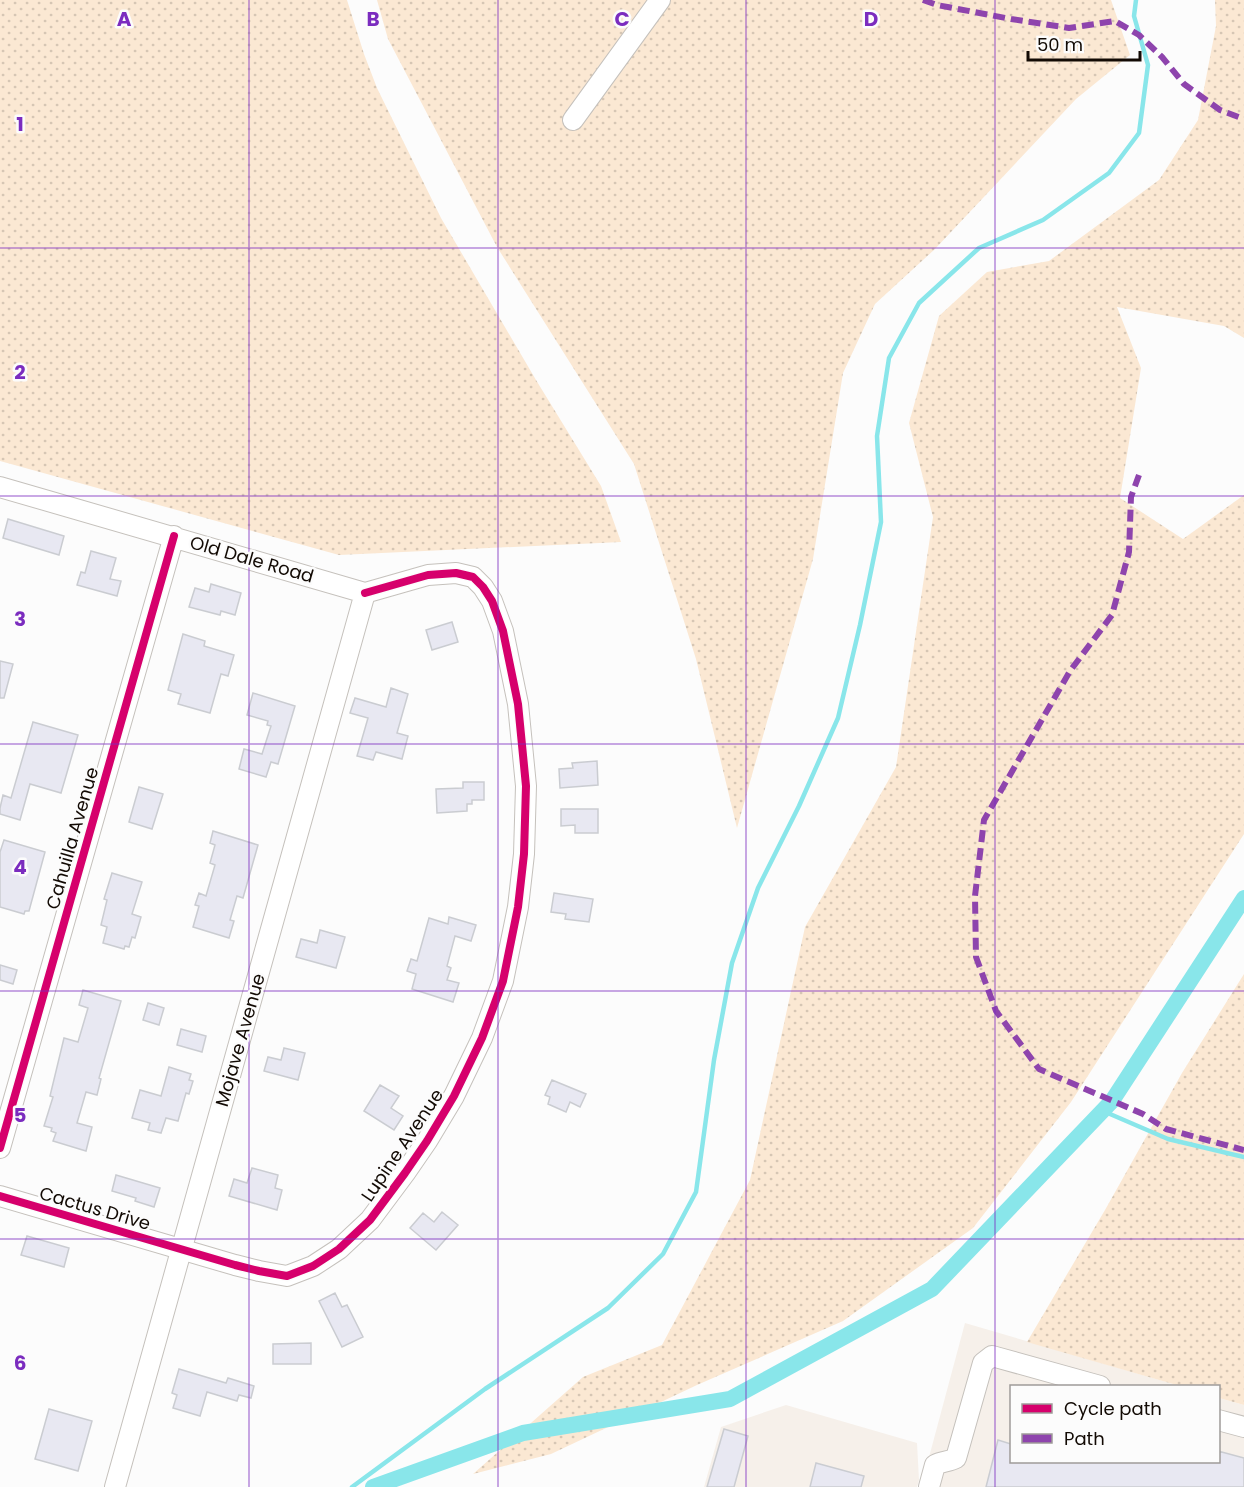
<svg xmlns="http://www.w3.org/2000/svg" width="1244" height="1487" viewBox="0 0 1244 1487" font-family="Poppins,sans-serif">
<defs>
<pattern id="grass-dots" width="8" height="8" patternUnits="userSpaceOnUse" patternTransform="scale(1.5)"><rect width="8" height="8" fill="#fbe8d3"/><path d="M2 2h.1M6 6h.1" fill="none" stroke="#d6c6b4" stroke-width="1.8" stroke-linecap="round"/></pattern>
</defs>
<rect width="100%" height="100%" fill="#fcfcfc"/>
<path fill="#f6f0ea" d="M965,1323L1180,1386H1012V1462H1218L1219,1398L1244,1405V1487H921Z
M786,1405L917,1443L919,1480L917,1487H704L721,1427Z"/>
<path fill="url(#grass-dots)" d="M0,0H347L364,54L377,88L441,218L536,380L601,486L621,542L339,555L0,461Z
M377,0H1111L1130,55L1076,99L935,249L875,304L843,373L813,559L737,828L696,659L634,464L497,247L388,39Z
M1215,0H1244V338L1224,326L1117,307L1141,368L1120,498L1183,539L1244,495V834L1071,1102L973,1228L843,1321L697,1385L551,1454L473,1474L583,1377L662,1345L750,1180L805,927L896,767L933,517L909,423L939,316L987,272L1049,261L1159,180L1198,120L1216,26Z
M1244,974V1405L1219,1398L1218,1386H1180L1027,1342L1105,1210L1182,1073Z"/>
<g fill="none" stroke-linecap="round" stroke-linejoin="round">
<path stroke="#89e6ea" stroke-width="4.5" d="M1103,1111L1168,1139L1244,1157
M352,1487L485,1389L608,1308L663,1254L696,1192L714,1060L732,963L758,888L799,806L838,718L860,625L881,522L877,436L889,358L919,303L979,248L1043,220L1109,173L1139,133L1148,65L1134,16L1136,0"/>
<path stroke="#89e6ea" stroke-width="16" d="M373,1487L523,1433L730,1399L932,1289L1112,1101L1244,898"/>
</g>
<path fill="#e8e8f2" stroke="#caccd1" stroke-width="1.5" d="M8,519L64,536L59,555L3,538Z
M91,551L116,558L110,579L121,581L117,596L77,585L81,572L85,573Z
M211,584L241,593L235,615L221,611L220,615L189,607L195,588L209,592Z
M452,622L458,642L432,650L426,630Z
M183,634L205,641L204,646L234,655L228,676L221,674L210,713L178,704L181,694L168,690Z
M0,661L13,664L4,698H0Z
M391,688L408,694L397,733L408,736L402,759L376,752L373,760L357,756L368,718L350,713L355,698L386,707Z
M253,693L295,706L278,764L271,762L266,777L239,769L244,749L262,754L271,726L267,725L268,721L247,715Z
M33,722L78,735L61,793L30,784L20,820L0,814V808L3,795L11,798Z
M597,761L598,785L560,788L559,769L573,768L572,763Z
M463,782H484V800H472V804H467V811L437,813L436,789L463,788Z
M139,787L163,794L152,829L129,822Z
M561,809H598V833H575V825L561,826Z
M213,831L258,845L243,898L237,896L230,920L234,921L229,938L193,927L199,906L195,905L199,893L206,896L215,865L210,863L215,845L210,843Z
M4,840L45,852L29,911H25L24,914L0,907V852Z
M112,873L142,882L132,914L141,917L135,938L132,937L129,947L125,946L124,949L103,943L107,927L101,925L107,900L104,899Z
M554,893L593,899L589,922L565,919L566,914L551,912Z
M449,917L476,925L471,941L455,936L447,966L451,968L447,980L459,983L453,1002L412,989L416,974L407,971L411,959L417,961L429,918L448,924Z
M320,930L345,937L336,968L296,957L301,939L317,943Z
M0,965L17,970L13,984L0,980Z
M83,990L121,1001L99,1078L101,1079L97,1095L86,1092L77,1123L92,1127L86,1151L53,1141L56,1133L51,1131L52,1128L44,1126L53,1097L50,1096L64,1038L78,1042L88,1008L79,1005Z
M148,1003L164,1008L159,1025L143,1020Z
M181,1029L206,1036L202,1052L177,1045Z
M284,1048L305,1053L298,1080L264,1071L268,1057L281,1060Z
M169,1067L191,1074L189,1080L193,1081L189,1094L186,1093L178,1121L166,1118L161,1133L148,1130L150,1123L132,1118L140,1090L161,1096Z
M552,1080L586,1094L580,1107L570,1102L566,1112L548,1104L550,1097L545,1095Z
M380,1085L399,1096L391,1108L403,1116L394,1130L364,1111Z
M252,1168L278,1175L275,1188L282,1190L277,1210L229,1196L234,1179L247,1183Z
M116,1175L160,1188L154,1207L135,1201L136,1198L112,1191Z
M442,1212L458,1225L436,1250L410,1228L423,1213L434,1222Z
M27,1236L69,1248L64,1267L21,1255Z
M335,1293L342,1307L347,1305L363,1337L342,1347L319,1301Z
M311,1343V1364H273V1344Z
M179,1369L226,1383L228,1378L254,1386L251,1398L239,1395L237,1401L207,1392L200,1416L173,1408L177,1395L172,1393Z
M49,1409L92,1421L78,1471L35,1459Z
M724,1429L748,1436L734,1487H707Z
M998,1440L1011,1444V1461H1218V1451L1244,1458V1487H986Z
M816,1463L864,1476L861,1487H810Z"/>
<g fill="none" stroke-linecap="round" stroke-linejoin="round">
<g stroke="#c5c1bc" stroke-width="22">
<path id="minor" d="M573,120L660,0
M0,487L365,593
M0,1148L174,536
M0,1196L235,1265L259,1271L287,1276L313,1266L339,1249L370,1220L405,1173L427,1141L454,1096L482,1038L503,981L518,907L524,854L526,786L518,704L503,631L492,601L483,587L473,577L456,573L428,575L365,593
M1218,1420L1244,1427
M115,1487L365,593
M929,1487L935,1465C942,1461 949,1462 956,1458L983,1363L992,1356L1100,1386"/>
</g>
<use href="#minor" stroke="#fff" stroke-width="20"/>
<path stroke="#8e44ad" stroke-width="6" stroke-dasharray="12 6" stroke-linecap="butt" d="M923,0L937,5L1011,19L1069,28L1115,21L1139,35L1162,57L1184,84L1220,110L1244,119
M1139,475L1131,497L1129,552L1112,615L1070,671L984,820L975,896L976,957L996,1011L1039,1069L1143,1114L1166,1129L1244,1150"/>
<g stroke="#fcfcfc" stroke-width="11">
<path id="cycleway" d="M0,1148L174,536
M0,1196L235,1265L259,1271L287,1276L313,1266L339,1249L370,1220L405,1173L427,1141L454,1096L482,1038L503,981L518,907L524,854L526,786L518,704L503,631L492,601L483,587L473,577L456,573L428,575L365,593"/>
</g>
<use href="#cycleway" stroke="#d6006c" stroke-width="8"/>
</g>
<path fill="none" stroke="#7b2cbf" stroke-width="1.5" stroke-opacity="0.55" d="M249,0V1487M498,0V1487M746,0V1487M995,0V1487M0,248H1244M0,496H1244M0,744H1244M0,991H1244M0,1239H1244"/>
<g text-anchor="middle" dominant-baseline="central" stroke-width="5" stroke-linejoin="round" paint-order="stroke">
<g font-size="18" fill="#120a04" stroke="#fcfcfc">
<text transform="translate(252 559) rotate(16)">Old Dale Road</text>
<text transform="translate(72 838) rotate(-74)">Cahuilla Avenue</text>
<text transform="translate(240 1040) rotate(-74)">Mojave Avenue</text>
<text transform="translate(402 1145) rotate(-56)">Lupine Avenue</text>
<text transform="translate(95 1208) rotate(16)">Cactus Drive</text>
</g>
</g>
<g font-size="20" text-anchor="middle" font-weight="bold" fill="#7b2cbf" stroke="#fcfcfc" stroke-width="5" stroke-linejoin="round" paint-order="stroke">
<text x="124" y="26">A</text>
<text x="373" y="26">B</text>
<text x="622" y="26">C</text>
<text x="871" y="26">D</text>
<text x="20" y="131">1</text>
<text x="20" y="379">2</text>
<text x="20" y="626">3</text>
<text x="20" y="874">4</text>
<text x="20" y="1122">5</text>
<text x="20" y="1370">6</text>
</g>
<rect x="1010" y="1385" width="210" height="78" fill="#fcfcfc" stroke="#9e9b99" stroke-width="1.5"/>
<rect x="1022" y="1404" width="30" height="9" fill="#d6006c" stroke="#9e9b99" stroke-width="1.5"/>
<text x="1064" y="1415" font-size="18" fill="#120a04">Cycle path</text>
<rect x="1022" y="1434" width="30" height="9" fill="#8e44ad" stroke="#9e9b99" stroke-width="1.5"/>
<text x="1064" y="1445" font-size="18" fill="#120a04">Path</text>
<path d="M1028 51v9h112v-9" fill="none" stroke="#120a04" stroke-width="3"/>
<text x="1037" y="51" font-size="18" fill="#120a04" stroke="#fcfcfc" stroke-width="4.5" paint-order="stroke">50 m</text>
</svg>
